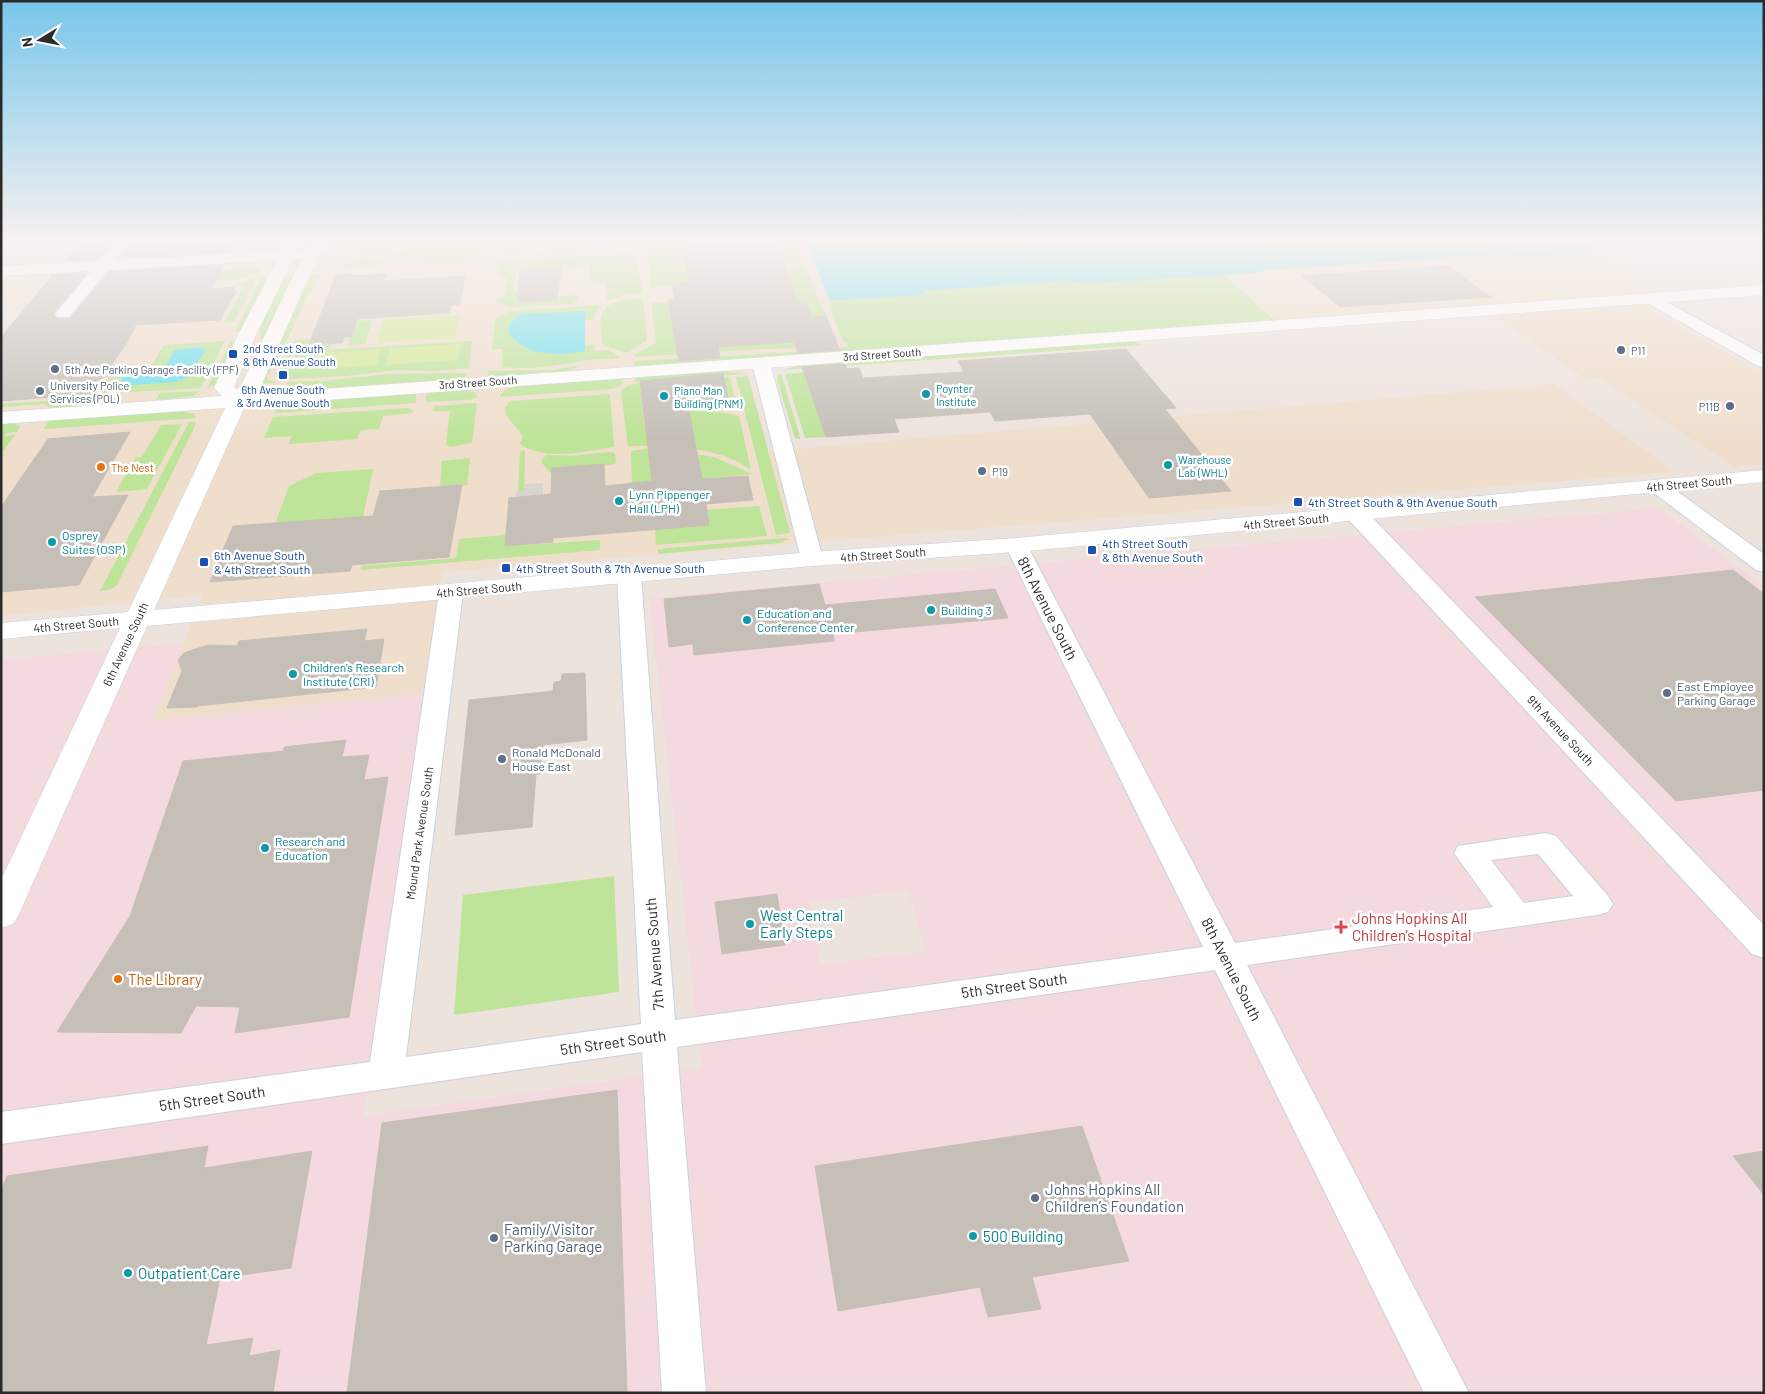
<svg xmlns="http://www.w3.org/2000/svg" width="1765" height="1394" viewBox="0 0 1765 1394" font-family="Barlow,sans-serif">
<rect width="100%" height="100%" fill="#ede3dd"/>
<path fill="#efdecc" d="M1,243H806L831,301L1015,340L746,358L748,376L769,451L1554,384L1675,472L442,572L424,694L152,721L203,595L1,616V336L55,333L77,306L1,310Z
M1597,253L1670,294L1629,297L1764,374V464L1733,467L1599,378L1585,379L1482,307L1276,322L1224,274L1257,273L1266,270L1509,254L1518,257Z"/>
<path fill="#f4dadf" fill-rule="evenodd" d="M1659,508L1764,587V1393H1V660L184,643L153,721L424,694L363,1116L702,1068L649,598ZM908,890L926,951L820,965L809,903Z"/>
<path fill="#bde498" d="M425,243L366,255L347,248L348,247Z
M441,243H486V245L479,250L486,254C483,256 480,259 476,260C453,266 397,261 373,256Z
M504,243H543L557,245L502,257V252L510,248L503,244Z
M779,243H796L803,264L787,265Z
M683,244L709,281L651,287L648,248L657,245Z
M566,247L590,253L522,257Z
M635,253L643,293L627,294L607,301L606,283H590V266L515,270L513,291H518L517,302L557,300L558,296L578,295V301L572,304L511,307L497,304L496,300L505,296L507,278L501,277L500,275H497L498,266H493L494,262Z
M365,258L399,263L398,264L337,268Z
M805,267L826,316L811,317L805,301L782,302L748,271Z
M261,268L259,273L233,281L215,280L219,271Z
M322,274L306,296L299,315L282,350L272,363L273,366L267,377L269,380L278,382L262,384L308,275Z
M1224,274L1276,322L634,366V361L811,351L848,347L847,343H844L828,305L832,304L830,301L924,295L923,291L1070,281L1083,284Z
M295,275L265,339L261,340L259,325L283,276Z
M257,277L234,322L224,323L241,291L242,286L237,283Z
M261,277H269L243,331L235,332Z
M643,298L647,340L627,353L602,345C602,336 599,325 601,317C604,300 630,299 643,298Z
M669,302L700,348L835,339L837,342L810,348L763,349L634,357L636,354L656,343L651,303Z
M603,305L595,314L593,320L585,321V311V351V346L594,345L595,351L609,350L620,358C606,359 591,359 577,362C552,366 527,370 502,367L503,349H492L496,317L512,311Z
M372,320L365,344L348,345L357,321Z
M312,339L310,344L332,343L330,348L291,351L296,340Z
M225,341L201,388L99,394L115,368L151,366L164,345Z
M231,341L237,342L215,385L207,388Z
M472,341L469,368L433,371L396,370L345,376L292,379L276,376L282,360L290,352Z
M1131,341L1143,345L783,370L800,365Z
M576,366L578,367L566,371L488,376V371L553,370Z
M726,371L744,374L634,382L637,377Z
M804,372L810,391L849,388L819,414L826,437L805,438L785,374Z
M468,373L466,376L459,379L284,391L288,382L324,381L387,374Z
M781,373L800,437V439L795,438L794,435L778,383L777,376Z
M748,376L790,533L776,535L736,377Z
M730,377L737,409L711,406L710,404L729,402L725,381L715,378Z
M621,379L622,385L612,389L500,397L501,394L508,388L515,386Z
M640,383L644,425L691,421L688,406L705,404L706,409L739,416L751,470C717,445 668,446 628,446L621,391L629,385Z
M467,390L474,392L478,397L469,400L425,402L427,393L431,391Z
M199,391L194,396L156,400L160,393Z
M410,394H416V403L275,413L279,404L291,401Z
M610,394L614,447C585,451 547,462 520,444L523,436L506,415L505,408L510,401Z
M90,398L85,406L50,408L45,404L1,407V404Z
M477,403L472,443L450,447L446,444L450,411H432L434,406Z
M408,408L413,410L412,413L383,416L379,429L361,430L357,439L288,444L292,436L264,438L273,417Z
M173,410L195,414L196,418L44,429L50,418Z
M189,422H196L194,428L117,585L112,589L100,591Z
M13,423L20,426L17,432L6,433L4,436L15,435L1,455V424Z
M182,424L147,489L116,492L135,458L142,457L161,425Z
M653,448L714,457L752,474L702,479L698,457L650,461L652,481L632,483L631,451Z
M525,450L524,491H518L520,452Z
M610,452L615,453L616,463L611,465L553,468L551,474L541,462L546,455L572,456Z
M470,458L467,485L440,487L442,461Z
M373,469L363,517L275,524L289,486L316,473Z
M759,506L767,536L656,545L655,529L709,524L707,510Z
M506,535L505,546L600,540V550L361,570V566L456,558L459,539Z
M784,538L790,539L779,543L658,554V549Z
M614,876L619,992L454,1015L463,895Z"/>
<path fill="#d3eb94" d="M459,315L455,338L376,343L383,320Z
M461,344L458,360L385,365L390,349Z
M381,349L377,365L302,370L309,354Z"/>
<path fill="#d9d4d0" d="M543,483V495L515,497V492L524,490L525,484Z"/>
<path fill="#6ee1f0" d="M806,243H1669L1589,248L1597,253L1518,257L1509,254L1266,270L1257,273L1083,284L1070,281L923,291L925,295L830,301Z
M585,311V351C558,356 526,357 509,333V324L521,314Z
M200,347L206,350L187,378L175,382L118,386L126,372L164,368L175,350Z"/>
<path fill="#c5bfb8" stroke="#c8bfb6" d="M79,243H113L98,259L65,261Z
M131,243H235L230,252L120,258Z
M682,243H779L796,301H806L811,317L826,316L840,350L798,353L794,342L718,347L720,358L679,361L668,300L674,299L672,284L689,283Z
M224,265L211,289L235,287L233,291H236L220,320L136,325L126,344L91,394L1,401V337L53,275L87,273L53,314L57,319H69L109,272Z
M1447,266L1491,297L1340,307L1302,276Z
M561,268L557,300L517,302L520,270Z
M346,274L357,276L387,274L384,281L465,276L460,304L451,305L449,313L357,319L352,337H344L342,343L309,344L336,276Z
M1126,349L1176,408L1165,409L1231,491L1149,498L1090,414L995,421L990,412L894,419L899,432L826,437L802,367L845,364L847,369L859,368L863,378L964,372L958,361Z
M723,373L729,402L688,406L702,479L748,476L753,500L706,504L709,525L553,538V542L505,546L509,498L551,494L552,468L604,464L605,486L652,481L640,381Z
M130,432L92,497L128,495L79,585L1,592V507L48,439Z
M462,485L449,557L352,565L350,571L210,582L233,526L373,516L380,491Z
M1733,570L1764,594V790L1676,801L1475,597Z
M819,584L825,605L995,589L1008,618L833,634L834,641L694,655L693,644L669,647L664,599Z
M367,629L364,641L384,639L376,687L197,706V707L167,708L182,671L178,660L184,653L192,650L209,645L237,646L239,641Z
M585,673L587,740L543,745L539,774H536L532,827L455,835L469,700L553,691L554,682L561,681L562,674Z
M346,740L342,757L369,755L364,780L388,777L349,1017L235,1033L240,1007L196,1006L181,1033L57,1032L130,916L183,761L284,751V747Z
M777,894L785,945L722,954L715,902Z
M617,1090L627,1393H347L382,1123Z
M1082,1126L1129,1261L1032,1277L1041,1309L988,1317L980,1287L838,1311L815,1166Z
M208,1146L204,1168L312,1151L291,1268L220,1278L206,1345L253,1338L249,1356L280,1350L273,1393H1V1191L7,1176Z
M1764,1151V1195L1733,1156Z"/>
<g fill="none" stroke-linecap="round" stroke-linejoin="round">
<g stroke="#cbd1dd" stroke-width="2">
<path id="street" d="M115,243H129L116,260L311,250L316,251L318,254L316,257L311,258L108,270L69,317H57L55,314L91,271L1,276V266L99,261Z
M1650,293L1764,355V367L1758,366L1644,301L1642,298L1644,295Z
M761,358L767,359L770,363L823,559L820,564L812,566L804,564L801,559L752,363L755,359Z
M1657,480L1664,482L1764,554V572L1756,570L1650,490L1647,486L1650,482Z
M1357,509L1365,510L1764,925V958L1752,954L1349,520L1346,515L1349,510Z
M1016,538L1024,540L1027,545L1235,943L1493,907L1454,853L1458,846L1545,833L1556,836L1608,896L1613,904L1608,912L1597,915L1247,965L1469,1393H1424L1215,970L677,1047L706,1393H662L642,1052L1,1144V1112L370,1062L439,592L443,587L451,585L459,587L463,592L406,1057L641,1024L617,576L621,571L629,569L637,571L641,576L675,1020L1203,947L1005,545L1008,540ZM1538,854L1573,896L1524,903L1491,860Z"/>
</g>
<g stroke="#cbd1dd" stroke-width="1">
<path id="secondary" d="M286,243H301L255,337L234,387L237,389L242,384L294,274L312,243H327L310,274L261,386L254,394L1764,285V295L245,406L154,610L812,552L1016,538L1764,470V482L1016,552L812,566L147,626L18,916L13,924L1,928V880L120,628L1,639V623L128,612L225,408L1,424V412L222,396L214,388L237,337Z"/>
</g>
<use href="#street" fill="#fff" fill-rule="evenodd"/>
<use href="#secondary" fill="#fff" fill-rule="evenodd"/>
</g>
<linearGradient id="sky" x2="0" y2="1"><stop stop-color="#77c6eb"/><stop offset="0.55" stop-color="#f7f2f0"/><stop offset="1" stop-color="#f7f2f0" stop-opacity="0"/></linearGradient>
<rect width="1765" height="438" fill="url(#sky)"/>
<g fill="#5c6f8a" stroke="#fff" stroke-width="2">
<circle cx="1621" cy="350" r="5"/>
<circle cx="55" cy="369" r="5"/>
<circle cx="40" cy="391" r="5"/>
<circle cx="1730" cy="406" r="5"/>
<circle cx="982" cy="471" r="5"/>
<circle cx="1667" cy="693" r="5"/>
<circle cx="502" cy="759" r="5"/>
<circle cx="1035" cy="1198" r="5"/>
<circle cx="494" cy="1238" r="5"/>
</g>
<g fill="#1a4fb4" stroke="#fff" stroke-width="2">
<rect x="228" y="349" width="10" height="10" rx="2.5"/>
<rect x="278" y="370" width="10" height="10" rx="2.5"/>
<rect x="1293" y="497" width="10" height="10" rx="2.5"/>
<rect x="1087" y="545" width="10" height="10" rx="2.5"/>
<rect x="199" y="557" width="10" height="10" rx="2.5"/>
<rect x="501" y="563" width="10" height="10" rx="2.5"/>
</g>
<g fill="#0f9aa8" stroke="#fff" stroke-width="2">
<circle cx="926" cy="394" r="5"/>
<circle cx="664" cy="396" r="5"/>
<circle cx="1168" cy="465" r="5"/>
<circle cx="619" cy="501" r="5"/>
<circle cx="52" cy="542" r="5"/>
<circle cx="931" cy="610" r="5"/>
<circle cx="747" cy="620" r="5"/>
<circle cx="293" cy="674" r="5"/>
<circle cx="265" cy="848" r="5"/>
<circle cx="750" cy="924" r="5"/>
<circle cx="973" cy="1236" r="5"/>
<circle cx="128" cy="1273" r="5"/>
</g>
<g fill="#e8710a" stroke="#fff" stroke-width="2">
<circle cx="101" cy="467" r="5"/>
<circle cx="118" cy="979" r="5"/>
</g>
<path fill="#e0444e" stroke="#fff" stroke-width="2" d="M1338.5 919.5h5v5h5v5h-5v5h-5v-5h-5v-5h5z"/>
<g text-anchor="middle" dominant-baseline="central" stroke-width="5" stroke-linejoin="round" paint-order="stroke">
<g font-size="11" fill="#164399" stroke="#fff" text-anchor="start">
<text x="243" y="348">2nd Street South<tspan x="243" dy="13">&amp; 6th Avenue South</tspan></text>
<text x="283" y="389" text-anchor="middle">6th Avenue South<tspan x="283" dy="13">&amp; 3rd Avenue South</tspan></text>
</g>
<g font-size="11" fill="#4e5e75" stroke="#fff" text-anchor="start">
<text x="1631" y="350">P11</text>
<text x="65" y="369">5th Ave Parking Garage Facility (FPF)</text>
<text x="50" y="385">University Police<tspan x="50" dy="13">Services (POL)</tspan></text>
<text x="1720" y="406" text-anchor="end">P11B</text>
<text x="992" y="471">P19</text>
</g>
<g font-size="11" fill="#2b2b2b" stroke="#fff">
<text transform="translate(882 354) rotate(-4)">3rd Street South</text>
<text transform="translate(478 382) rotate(-4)">3rd Street South</text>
</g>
<g font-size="11" fill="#0d838f" stroke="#fff" text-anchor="start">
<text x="936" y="388">Poynter<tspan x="936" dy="13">Institute</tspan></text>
<text x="674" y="390">Piano Man<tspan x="674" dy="13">Building (PNM)</tspan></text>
<text x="1178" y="459">Warehouse<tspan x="1178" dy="13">Lab (WHL)</tspan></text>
</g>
<g font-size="11" fill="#c56008" stroke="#fff" text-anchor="start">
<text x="111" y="467">The Nest</text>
</g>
<g font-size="12" fill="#2b2b2b" stroke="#fff">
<text transform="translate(1689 483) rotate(-5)">4th Street South</text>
<text transform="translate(1286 521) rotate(-5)">4th Street South</text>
<text transform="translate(883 554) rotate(-4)">4th Street South</text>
<text transform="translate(479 589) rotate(-5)">4th Street South</text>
<text transform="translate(76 624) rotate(-5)">4th Street South</text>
<text transform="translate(125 644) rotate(-65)">6th Avenue South</text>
<text transform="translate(1561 730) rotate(47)">9th Avenue South</text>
<text transform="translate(419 833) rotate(-82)">Mound Park Avenue South</text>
</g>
<g font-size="12" fill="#0d838f" stroke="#fff" text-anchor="start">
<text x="629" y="494">Lynn Pippenger<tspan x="629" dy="14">Hall (LPH)</tspan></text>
<text x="62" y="535">Osprey<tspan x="62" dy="14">Suites (OSP)</tspan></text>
<text x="941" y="610">Building 3</text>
<text x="757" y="613">Education and<tspan x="757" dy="14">Conference Center</tspan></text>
<text x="303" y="667">Children's Research<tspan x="303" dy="14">Institute (CRI)</tspan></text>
<text x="275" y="841">Research and<tspan x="275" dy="14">Education</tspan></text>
</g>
<g font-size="12" fill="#164399" stroke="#fff" text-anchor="start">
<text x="1308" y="502">4th Street South &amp; 9th Avenue South</text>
<text x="1102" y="543">4th Street South<tspan x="1102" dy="14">&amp; 8th Avenue South</tspan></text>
<text x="214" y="555">6th Avenue South<tspan x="214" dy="14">&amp; 4th Street South</tspan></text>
<text x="516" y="568">4th Street South &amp; 7th Avenue South</text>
</g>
<g font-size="12" fill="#4e5e75" stroke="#fff" text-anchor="start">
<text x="1677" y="686">East Employee<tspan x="1677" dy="14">Parking Garage</tspan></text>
<text x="512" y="752">Ronald McDonald<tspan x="512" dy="14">House East</tspan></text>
</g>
<g font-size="15" fill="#2b2b2b" stroke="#fff">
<text transform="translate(1048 608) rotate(63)">8th Avenue South</text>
<text transform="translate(654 954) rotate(-94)">7th Avenue South</text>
<text transform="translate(1232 969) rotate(63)">8th Avenue South</text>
<text transform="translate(1014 985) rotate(-8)">5th Street South</text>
<text transform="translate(613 1042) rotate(-8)">5th Street South</text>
<text transform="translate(212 1098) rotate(-8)">5th Street South</text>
</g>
<g font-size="15" fill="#0d838f" stroke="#fff" text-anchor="start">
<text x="760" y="915">West Central<tspan x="760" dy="17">Early Steps</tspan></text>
<text x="983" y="1236">500 Building</text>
<text x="138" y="1273">Outpatient Care</text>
</g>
<g font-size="15" fill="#be3a42" stroke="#fff" text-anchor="start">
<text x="1352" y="918">Johns Hopkins All<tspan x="1352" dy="17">Children's Hospital</tspan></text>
</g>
<g font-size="15" fill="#c56008" stroke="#fff" text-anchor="start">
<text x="128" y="979">The Library</text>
</g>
<g font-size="15" fill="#4e5e75" stroke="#fff" text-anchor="start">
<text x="1045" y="1189">Johns Hopkins All<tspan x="1045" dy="17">Children’s Foundation</tspan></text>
<text x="504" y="1229">Family/Visitor<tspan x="504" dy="17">Parking Garage</tspan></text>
</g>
</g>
<rect width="1765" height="1394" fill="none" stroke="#2b2b2b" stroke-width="5"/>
<g transform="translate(40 40) rotate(260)" stroke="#ffffff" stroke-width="4" paint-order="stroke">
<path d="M0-4L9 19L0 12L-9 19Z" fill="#2b2b2b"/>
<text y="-8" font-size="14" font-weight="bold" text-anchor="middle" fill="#2b2b2b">N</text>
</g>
</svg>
